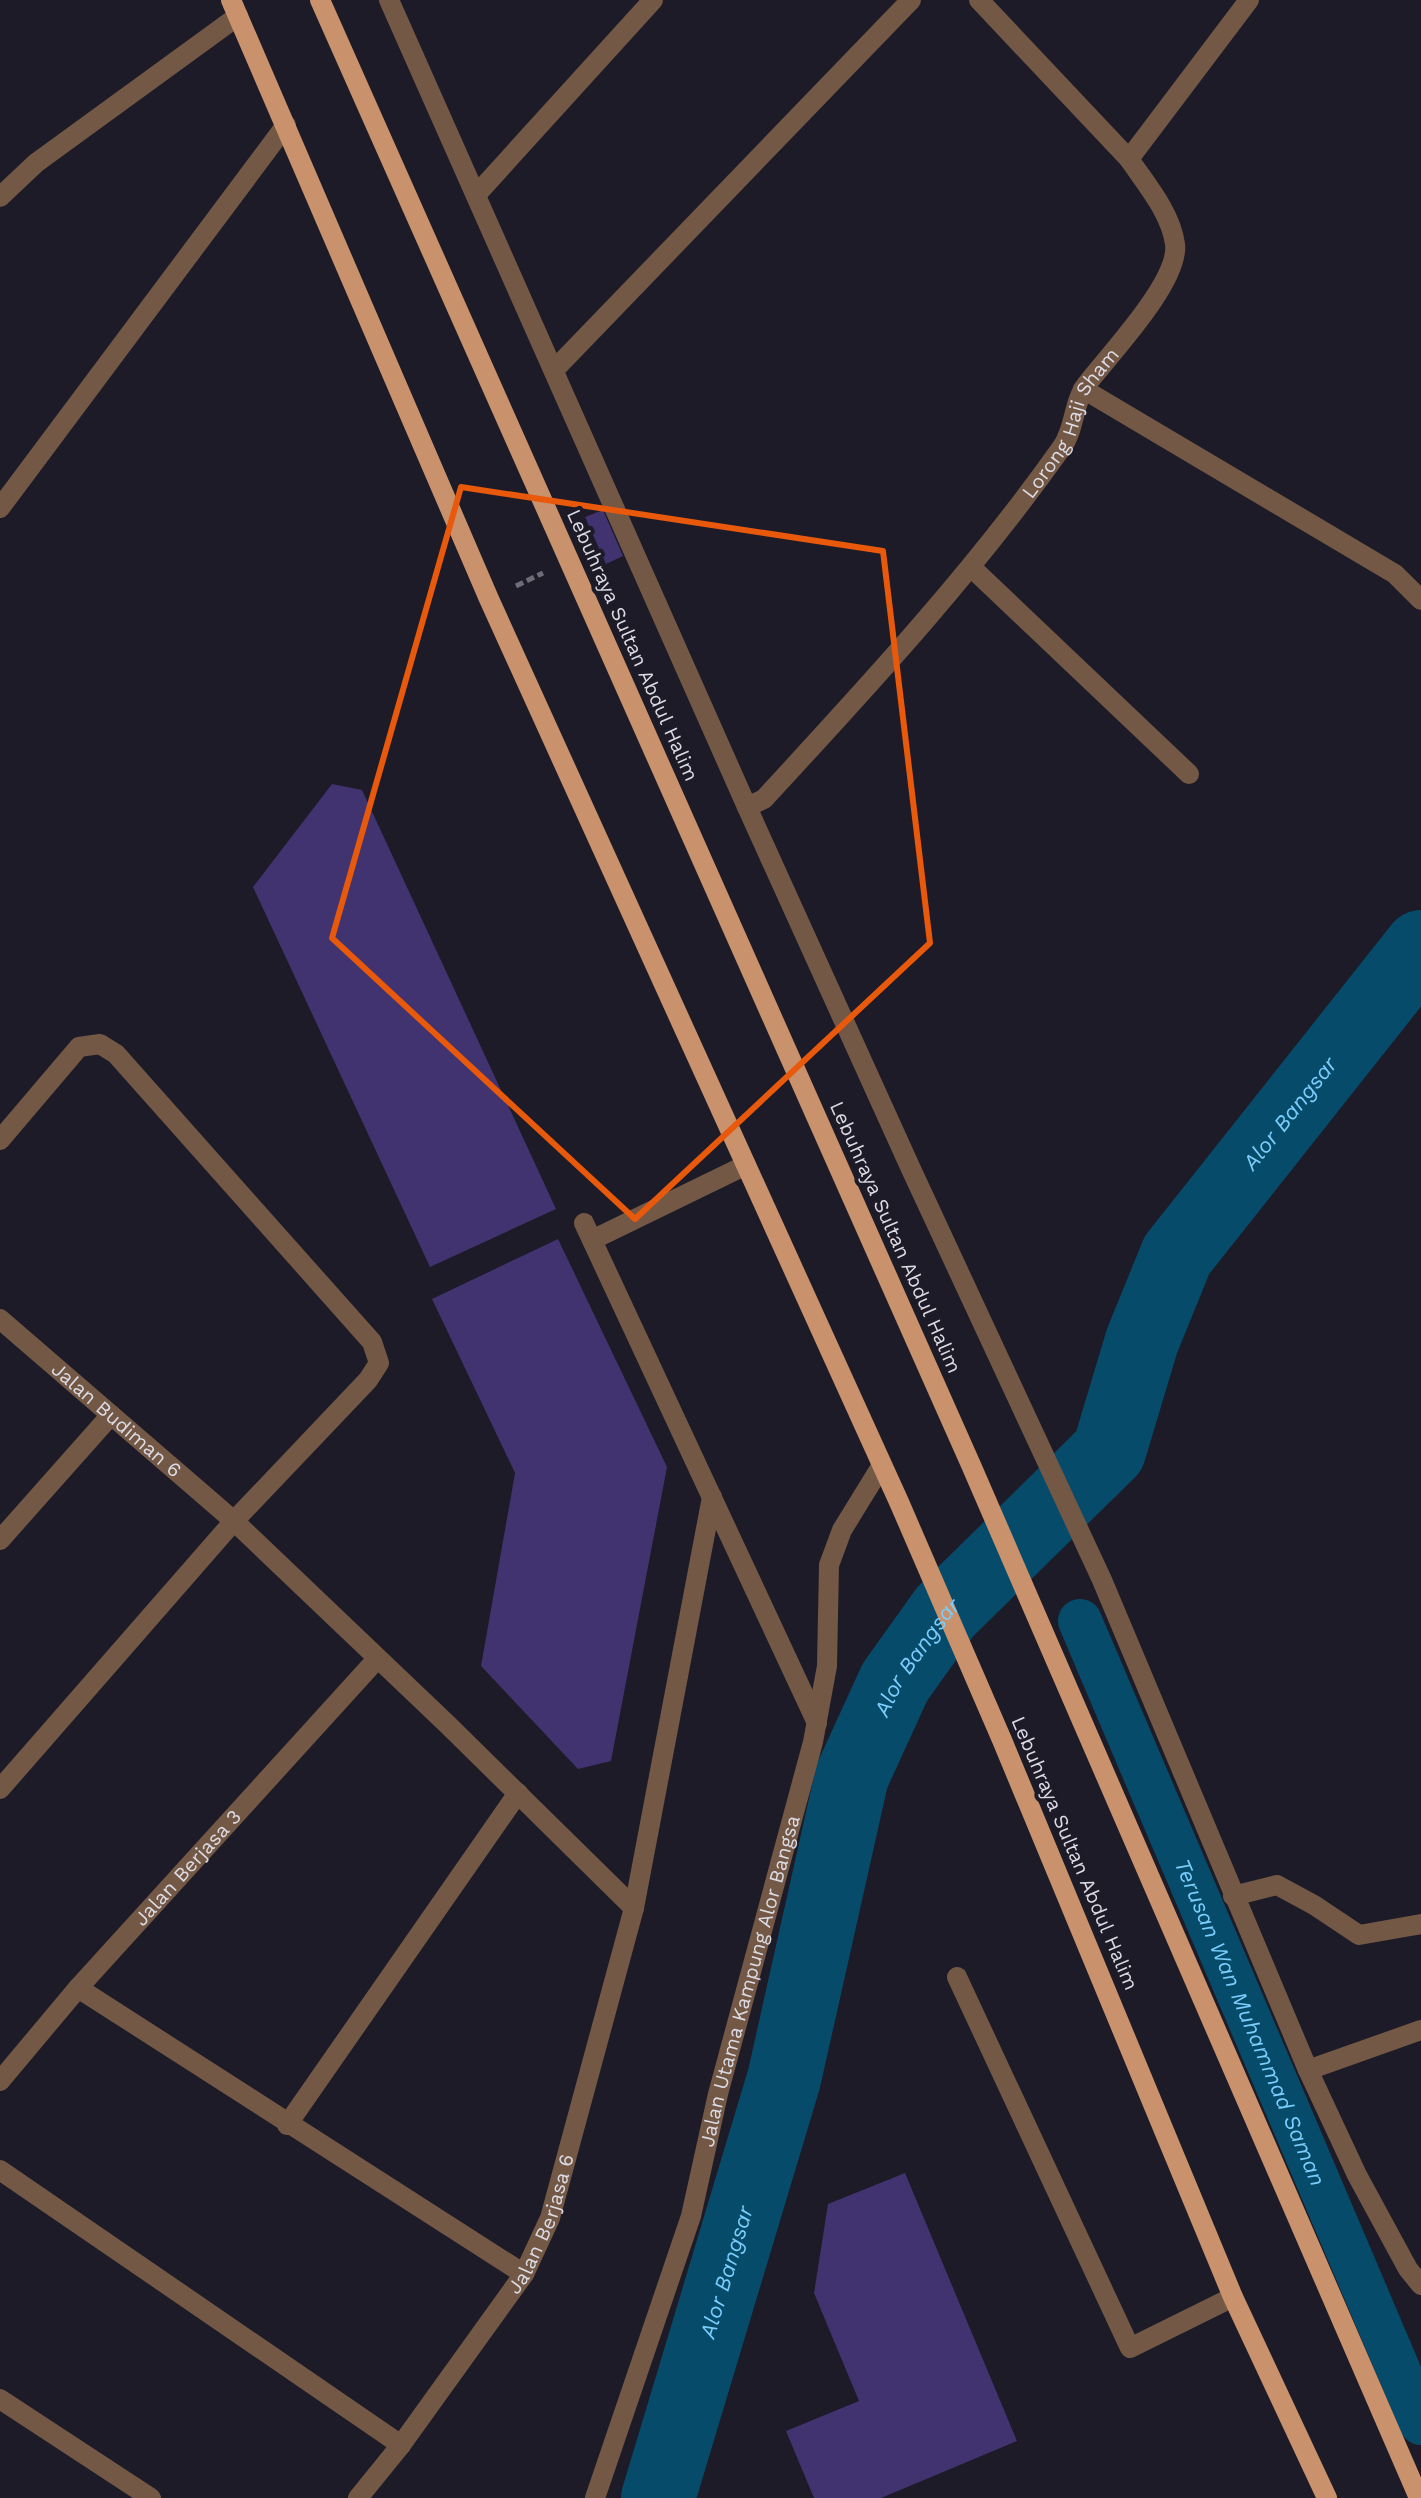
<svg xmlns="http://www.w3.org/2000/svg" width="1421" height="2498" viewBox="0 0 1421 2498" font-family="'Work Sans',sans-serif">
<rect width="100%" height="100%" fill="#1d1b27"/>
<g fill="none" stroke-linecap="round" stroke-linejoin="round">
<path stroke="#064b6a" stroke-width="44" id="s1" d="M1080,1621L1421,2423"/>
<path stroke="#064b6a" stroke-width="74" id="s2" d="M658,2498L784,2079L852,1776L895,1682L945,1612L1109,1451L1142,1341L1177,1255L1421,947"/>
</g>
<path fill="#41336f" d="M603,510L623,556L606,564L585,517Z
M332,784L362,790L556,1209L430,1267L253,887Z
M558,1239L667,1467L611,1761L578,1769L481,1666L515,1473L432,1299Z
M905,2173L1017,2441L881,2498H814L786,2431L859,2401L814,2293L828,2204Z"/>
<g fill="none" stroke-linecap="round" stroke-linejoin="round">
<path stroke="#6e6c77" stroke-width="5" stroke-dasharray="8 4" stroke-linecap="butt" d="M516,586L543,573"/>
<path stroke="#735846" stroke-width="20" d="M0,508L286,125
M0,1140L79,1047L100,1044L116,1054L372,1342L379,1363L368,1380L234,1521L0,1789
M1233,1896L1277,1885L1314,1905L1359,1935L1421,1924
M957,1977L1130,2348L1233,2297
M78,1988L524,2274
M287,2125L518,1793
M0,2399L151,2498"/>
<g stroke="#735846" stroke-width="20">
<path d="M389,0L747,807L911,1169L1102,1580L1308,2070L1357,2175L1408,2269L1421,2285"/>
<path d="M979,0L1129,159"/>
<path d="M476,195L653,0"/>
<path d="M0,197L36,163L238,16"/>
<path d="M555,369L911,0"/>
<path d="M1083,389L1395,574L1421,600"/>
<path d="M971,567L1189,774"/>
<path id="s3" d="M747,807L764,799C868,686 973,573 1062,447C1075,429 1073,403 1086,385C1109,355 1180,281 1175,244C1171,213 1146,184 1129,159L1249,0"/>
<path d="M584,1223L817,1723"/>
<path d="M592,1240L746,1165"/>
<path id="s4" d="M0,1319L234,1521L447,1724L634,1908"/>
<path d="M0,1540L111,1415"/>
<path d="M1308,2070L1421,2030"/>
<path id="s5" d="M0,2081L78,1988L377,1659"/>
<path d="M0,2170L401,2445"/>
<path id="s6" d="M358,2498L401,2445L524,2274L550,2218L634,1908L712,1497"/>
<path id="s7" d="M595,2498L691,2216L718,2094L813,1742L827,1666L829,1565L842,1530L882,1465"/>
</g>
<path stroke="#ca926c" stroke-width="20" d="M231,0L489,599L899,1502L1002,1740L1233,2297L1327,2498
M320,0L971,1465L1419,2498"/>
</g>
<path fill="none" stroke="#e8590c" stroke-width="6" stroke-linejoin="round" d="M461,487L883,551L930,943L635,1219L332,938Z"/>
<g text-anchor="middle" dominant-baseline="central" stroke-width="8" stroke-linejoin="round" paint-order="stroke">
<g font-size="20" fill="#dcdbe4" stroke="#1d1b27">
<text stroke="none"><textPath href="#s3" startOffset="506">Lorong Haji Sham</textPath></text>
<text transform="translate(633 645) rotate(66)">Lebuhraya Sultan Abdul Halim</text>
<text transform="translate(896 1237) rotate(66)">Lebuhraya Sultan Abdul Halim</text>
<text stroke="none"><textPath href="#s4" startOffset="154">Jalan Budiman 6</textPath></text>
<text transform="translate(1075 1853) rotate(67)">Lebuhraya Sultan Abdul Halim</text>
<text stroke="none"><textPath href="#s5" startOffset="284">Jalan Berjasa 3</textPath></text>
<text stroke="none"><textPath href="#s7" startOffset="540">Jalan Utama Kampung Alor Bangsa</textPath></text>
<text stroke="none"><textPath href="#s6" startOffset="332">Jalan Berjasa 6</textPath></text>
</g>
<g font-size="22" font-style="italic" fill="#7bcdfc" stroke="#1d1b27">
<text stroke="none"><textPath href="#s2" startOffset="1556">Alor Bangsar</textPath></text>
<text stroke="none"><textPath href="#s2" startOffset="884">Alor Bangsar</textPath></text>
<text stroke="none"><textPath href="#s1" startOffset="436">Terusan Wan Muhammad Saman</textPath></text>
<text stroke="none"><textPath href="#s2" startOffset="236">Alor Bangsar</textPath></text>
</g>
</g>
</svg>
